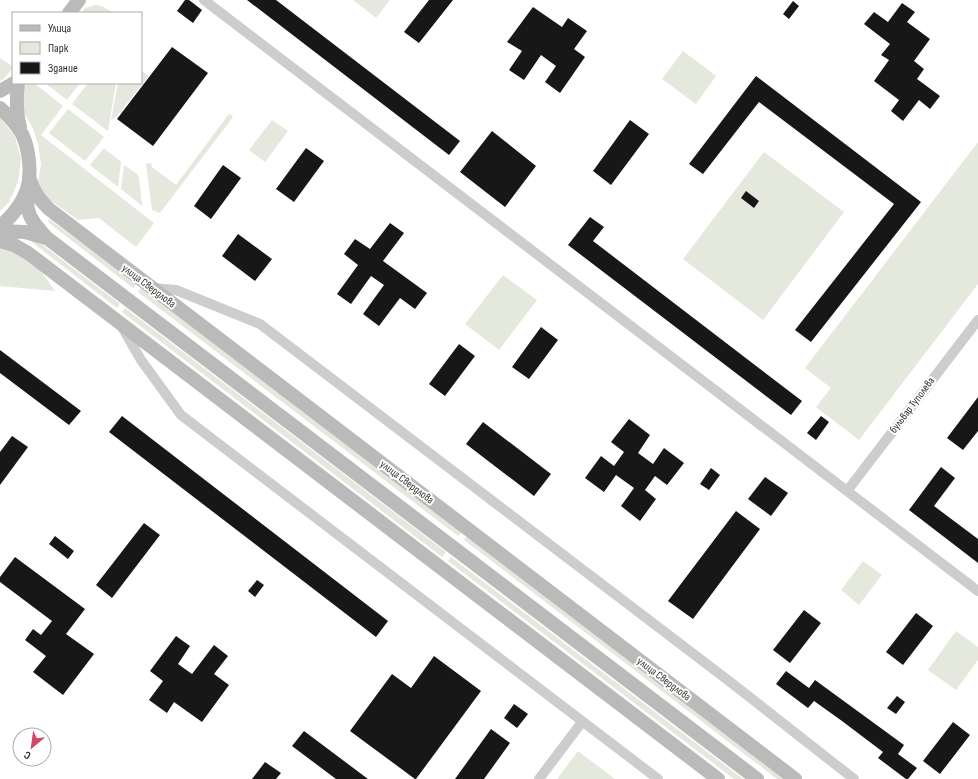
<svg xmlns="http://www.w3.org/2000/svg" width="978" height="779" viewBox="0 0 978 779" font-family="'Sofia Sans Condensed',sans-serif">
<rect width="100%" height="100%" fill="#fff"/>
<path fill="#e5e8dc" d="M353,0H390L376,18Z
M96,5L102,6L113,13H81L85,8Z
M683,51L716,76L696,104L662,79Z
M0,58L13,67L4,79L0,81Z
M141,70L149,76L117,116L111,120L118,83H141Z
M27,83H34L63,106L41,135L154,223L136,247L99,218L78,220L46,197L38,183L41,164L38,144L33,128L20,106L21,92Z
M45,83H80L67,100Z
M88,83H116L108,131L72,104Z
M68,109L104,137L85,161L49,133Z
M230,114L233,117L160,213L152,210L146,164L151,163L152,167L176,185L228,115Z
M0,117L15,137L21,159L18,182L9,202L0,211Z
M272,120L288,131L265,162L249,150Z
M978,142V284L859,440L816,407L831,388L805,368Z
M104,148L121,162L118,187L90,165Z
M764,152L844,212L763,320L683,259Z
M124,165L137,174L139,177L142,206L121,189Z
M49,219L137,284L133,288L49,223L48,220Z
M31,240H36L120,304L117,308L33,243Z
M0,246L8,248L38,267L55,291L0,286Z
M503,275L537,300L499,350L465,324Z
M141,287L462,532L458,536L138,292Z
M125,308L446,552L442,557L122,312Z
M468,535L787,779H777L464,540Z
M451,557L743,779H734L448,561Z
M863,561L882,575L859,605L841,590Z
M956,631L978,647V660L956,690L928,670Z
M578,751L615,779H557Z"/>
<path fill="#171717" d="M185,0H189L202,10L193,23L177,11Z
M247,0H276L460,141L449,155Z
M429,0H453L419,43L404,32Z
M793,1L799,6L789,19L783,14Z
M902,3L915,12L907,22L930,39L914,61L924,69L917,79L940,96L930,109L919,100L903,121L891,111L899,100L874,81L889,60L881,55L890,44L864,24L874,12L888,22Z
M533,7L562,27L568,18L587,31L574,49L585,57L560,93L545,82L556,66L541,55L524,80L509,70L522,51L507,42Z
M172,47L208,73L153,146L117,119Z
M756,76L921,202L811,342L795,330L894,204L759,102L703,174L689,164Z
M630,120L649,134L611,185L593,171Z
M492,131L536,166L505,207L460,172Z
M306,148L324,161L294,202L276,189Z
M223,165L241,178L211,219L194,206Z
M746,191L759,201L754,208L741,198Z
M590,217L604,227L593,241L802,401L791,415L568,245Z
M390,223L404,233L383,261L427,293L415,309L400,298L379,326L363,314L384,285L371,276L351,304L337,294L358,265L344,254L355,239L370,249Z
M238,234L272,259L255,281L222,256Z
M541,327L558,340L529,379L512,367Z
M459,344L475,356L445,396L429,384Z
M0,350L81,411L69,425L0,373Z
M978,397V431L963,450L947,438Z
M122,416L388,621L376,637L109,432Z
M821,416L829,422L816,440L807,433Z
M629,419L650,435L638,453L653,464L664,448L684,463L667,485L655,476L645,490L656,499L640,521L621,506L634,488L616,475L604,492L585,478L601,456L614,466L624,452L611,442Z
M483,422L551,474L534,496L466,444Z
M12,436L28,447L0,485V452Z
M941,467L955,478L934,506L978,539V563L909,510Z
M711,468L720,475L709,490L700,484Z
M765,477L788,493L771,516L748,499Z
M736,511L760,529L693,619L668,601Z
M144,523L160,535L112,598L96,585Z
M55,536L74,551L68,559L49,544Z
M15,557L85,609L66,634L94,654L63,695L33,672L46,656L25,640L33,629L41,635L52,621L0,582V577Z
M257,580L264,585L255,597L248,591Z
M804,610L821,623L790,663L773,650Z
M916,613L933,626L903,665L886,652Z
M176,636L190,646L178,664L192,674L214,645L228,656L214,674L229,685L202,722L174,702L167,713L149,700L163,681L150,671Z
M434,656L481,691L416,779H415L350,731L392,674L411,688Z
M786,671L809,688L815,680L904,745L898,754L917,768L908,779H906L878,758L883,752L842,721L814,701L808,708L776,684Z
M897,696L905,702L896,714L887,708Z
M514,704L528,714L517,728L504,718Z
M953,722L970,735L940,774L923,761Z
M491,729L510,743L484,779H455Z
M304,731L368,779H336L292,746Z
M265,762L281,773L276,779H252Z"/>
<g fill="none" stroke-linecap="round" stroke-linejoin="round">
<path stroke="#cdcdcd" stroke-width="10" d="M204,0L978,591
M153,288L176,290L260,324L729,681L854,779
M122,327L141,360L181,415L658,779
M847,491L978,320
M539,779L582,722"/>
<path stroke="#bababa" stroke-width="14" d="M69,13L79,0
M18,83C16,99 16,112 20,127
M0,91L14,83
M0,108C9,116 16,124 22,134C29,148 32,174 27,189C23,202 12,217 0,226
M29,177C33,191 39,199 49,209L795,779
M28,188C24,212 31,221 47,238L757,779
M0,231L25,232L46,238
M0,241L14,245L28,253L718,779"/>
</g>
<g text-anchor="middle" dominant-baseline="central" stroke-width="4" stroke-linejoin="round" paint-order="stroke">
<g font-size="11" fill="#303030" stroke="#fff">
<text transform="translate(149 286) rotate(37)">улица Свердлова</text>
<text transform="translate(912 405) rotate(-53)">бульвар Туполева</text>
<text transform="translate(407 482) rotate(37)">улица Свердлова</text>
<text transform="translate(664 679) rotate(37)">улица Свердлова</text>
</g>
</g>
<rect x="12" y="12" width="130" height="72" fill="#ffffff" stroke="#acacac"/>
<rect x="20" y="25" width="20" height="6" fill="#bababa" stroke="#acacac"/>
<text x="48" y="32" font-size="12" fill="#303030">Улица</text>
<rect x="20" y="42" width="20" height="12" fill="#e5e8dc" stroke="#acacac"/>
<text x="48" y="52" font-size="12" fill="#303030">Парк</text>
<rect x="20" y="62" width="20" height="12" fill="#171717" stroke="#acacac"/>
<text x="48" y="72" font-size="12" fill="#303030">Здание</text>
<g transform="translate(32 747) rotate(209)"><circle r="19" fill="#ffffff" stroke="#acacac"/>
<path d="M0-3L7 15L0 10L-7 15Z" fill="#d4456b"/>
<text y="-6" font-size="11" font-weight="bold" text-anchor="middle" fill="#303030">С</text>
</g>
</svg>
